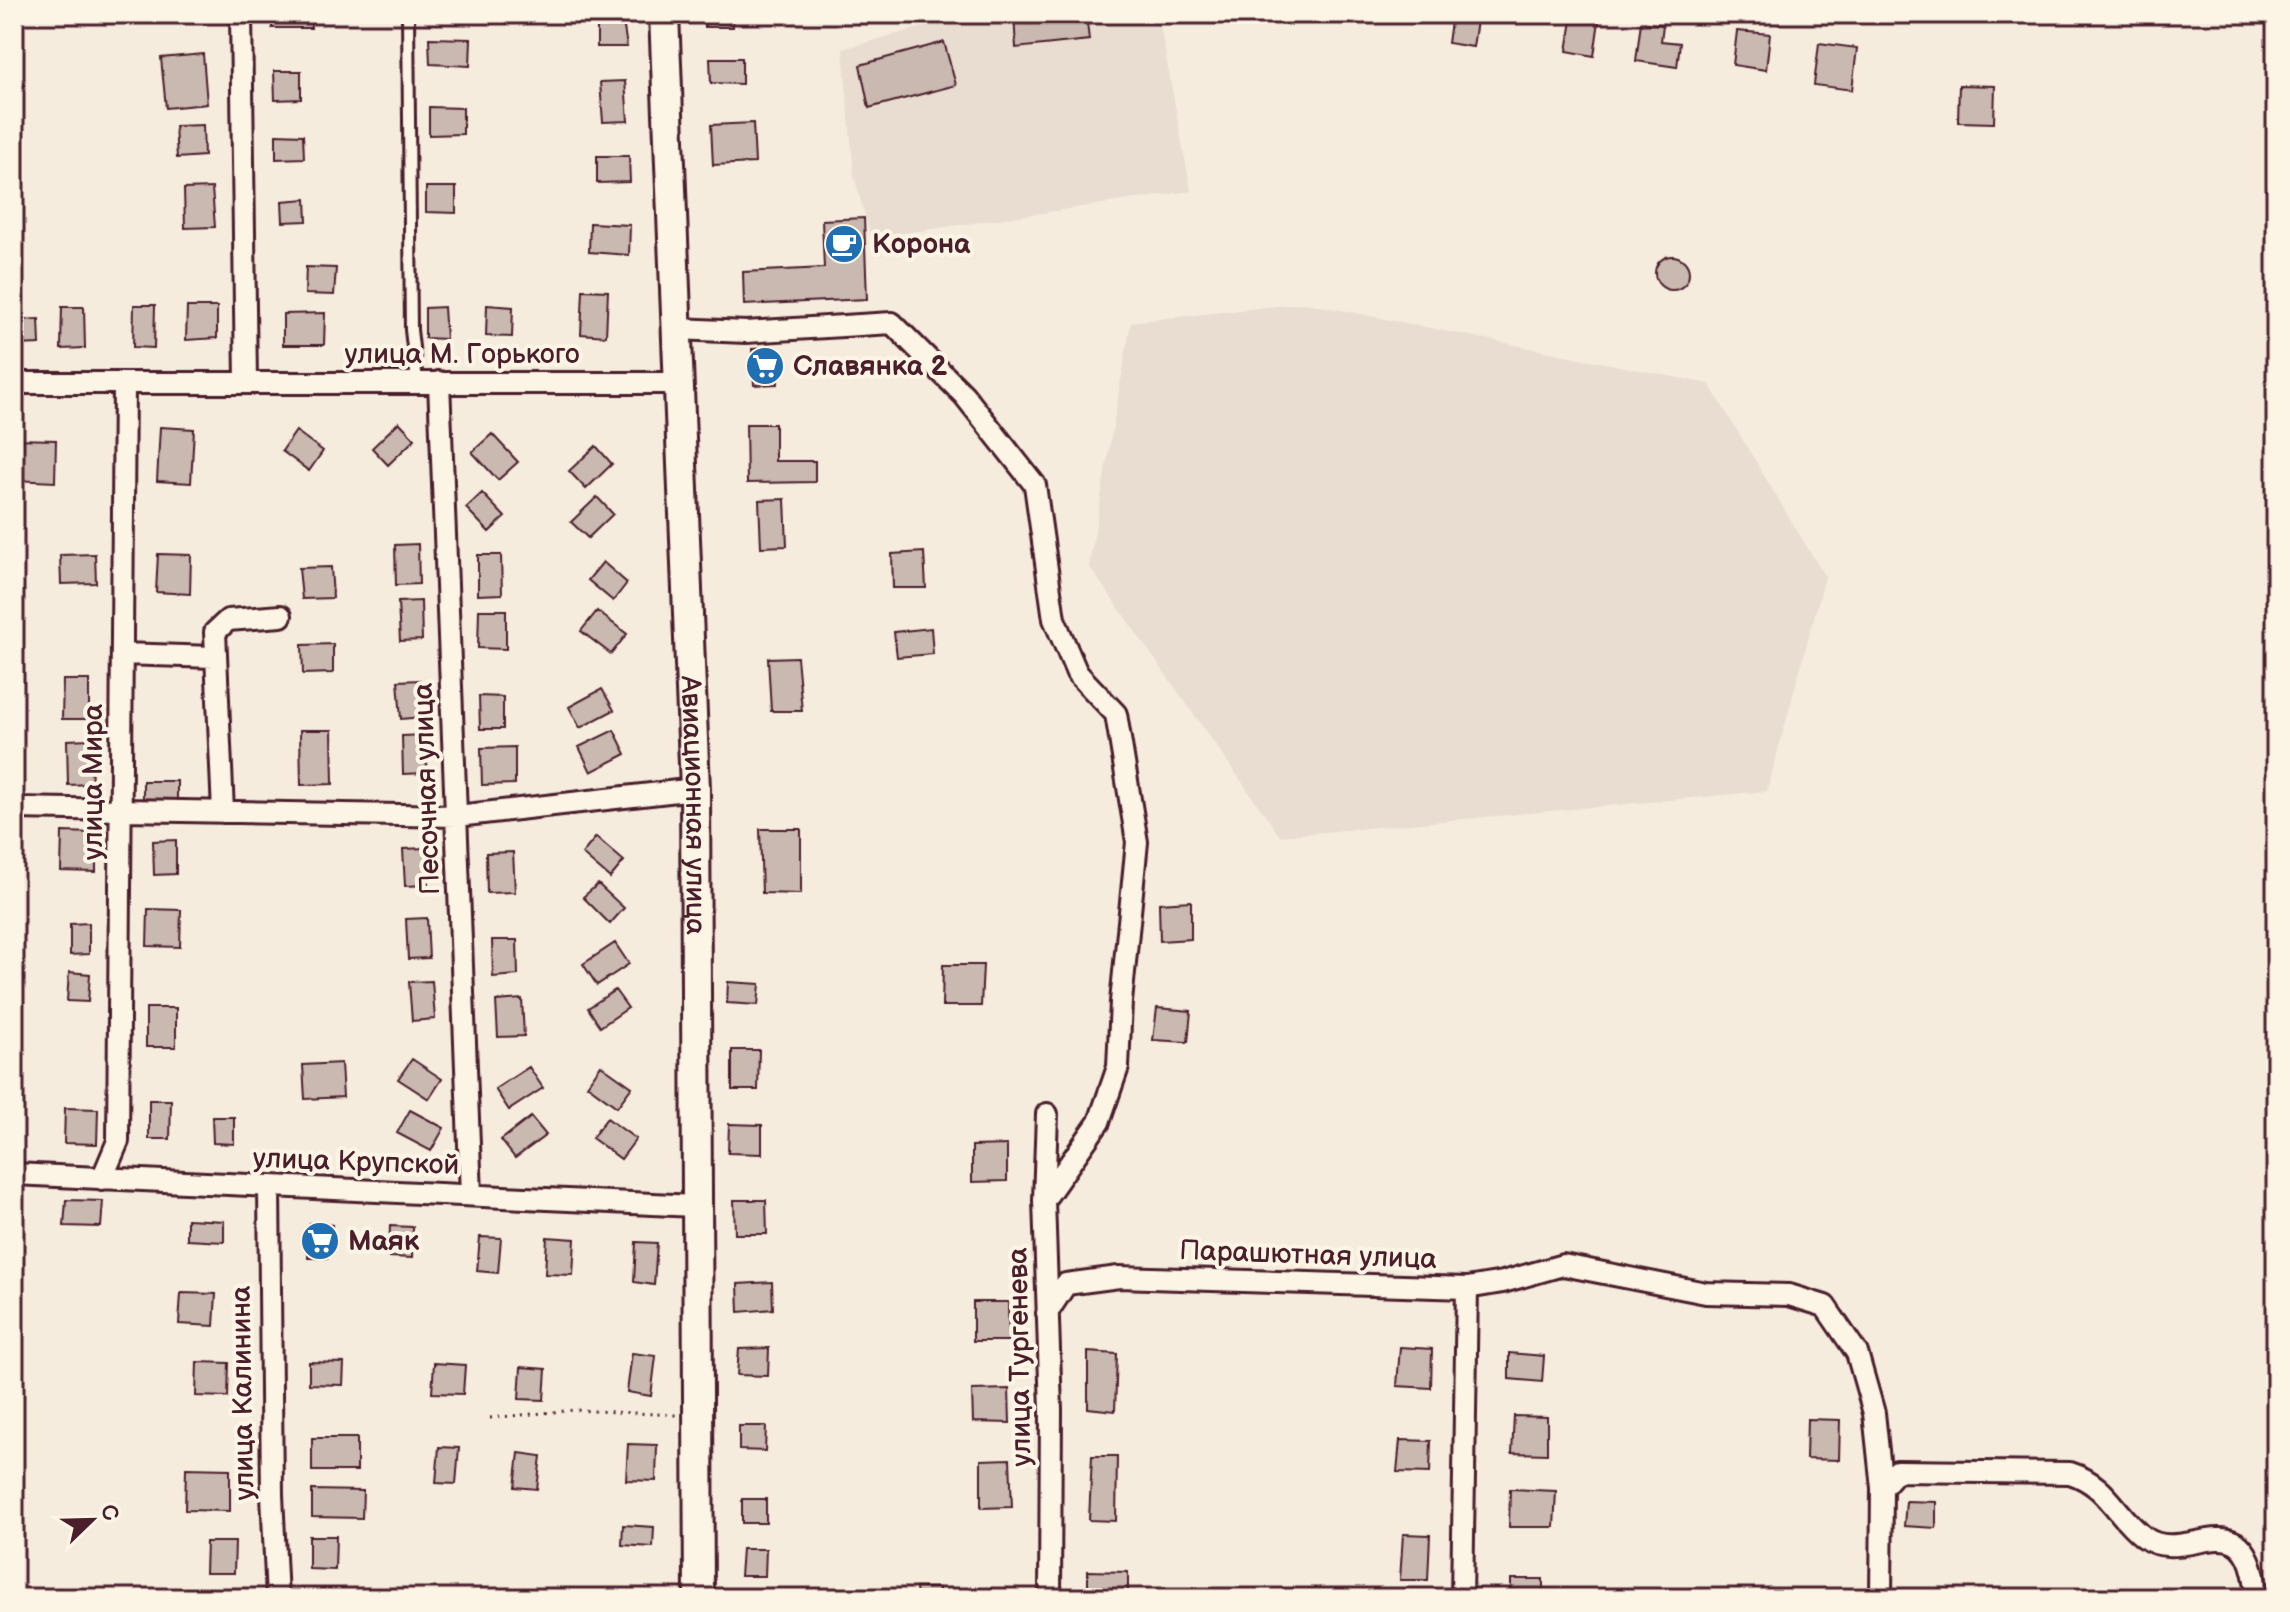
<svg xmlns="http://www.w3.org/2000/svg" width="2290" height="1612" viewBox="0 0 2290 1612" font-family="'Balsamiq Sans',sans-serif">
<rect width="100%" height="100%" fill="#f5ecde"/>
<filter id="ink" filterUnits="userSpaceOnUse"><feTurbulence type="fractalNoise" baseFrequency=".0125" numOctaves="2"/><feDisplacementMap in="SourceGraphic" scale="16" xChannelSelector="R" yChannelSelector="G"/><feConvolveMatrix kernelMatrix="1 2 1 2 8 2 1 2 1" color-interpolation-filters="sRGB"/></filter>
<g filter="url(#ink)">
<path fill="#e8ddd0" d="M970,14H1158L1191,191L871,238L854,176L843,49Z
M1305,303L1709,384L1825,577L1767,791L1280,836L1089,566L1131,322Z"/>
<path fill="#cab9b1" stroke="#4a1f2b" stroke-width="2" d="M166,14H197V19L167,22Z
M272,14H310L311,28H272Z
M705,14H733V27H705Z
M1014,14H1086L1089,40L1016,48Z
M1452,14H1478L1473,47L1448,43Z
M1573,14H1600L1594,56L1567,51Z
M623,21L627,47H597V22Z
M1641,22L1663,25L1661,41L1680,43L1677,67L1636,61Z
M1737,31L1770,34L1766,70L1733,65Z
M429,38L471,39L470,66L430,64Z
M944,42L956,85L869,108L860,65Z
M1819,43L1857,48L1852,90L1814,85Z
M203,54L207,104L166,108L161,58Z
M710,58H742V84L711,83Z
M274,71H301V99L275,100Z
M625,81L628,121L603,122L600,82Z
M1959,85L1995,86L1994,123L1958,122Z
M429,107L463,108V134L429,135Z
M753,123L755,163L713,165L711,125Z
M203,125L204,156L177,158L175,126Z
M276,134L303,135L304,158L276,159Z
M597,156H629L630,182L597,183Z
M426,187H456V213L426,212Z
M212,188L215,227L185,228L184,189Z
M306,199L307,221L283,222L282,201Z
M864,218L867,299L744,305L743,272L824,268L822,220Z
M590,223L630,225L629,255L589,252Z
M1655 273a17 17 0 1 1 34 0a17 17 0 1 1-34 0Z
M306,267L336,268L334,295L305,294Z
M583,290L608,291L606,336L581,334Z
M134,305H155L154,348L133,347Z
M487,305L513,307L512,337L486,336Z
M62,307H84L85,348L61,349Z
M187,307H217V338L186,340Z
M444,307L446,339L425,338V308Z
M325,313L324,345H283V314Z
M39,319L40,344L16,345V320Z
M776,348L778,384L754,385L752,349Z
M399,422L415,439L388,465L372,448Z
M746,424H775V461H815V482L747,483Z
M160,427L194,429L191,483L157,481Z
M296,431L323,451L309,471L282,451Z
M492,434L518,462L498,480L472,452Z
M14,439L56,440L55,482L14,480Z
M596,446L612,464L586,489L569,471Z
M482,493L505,517L489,532L466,508Z
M597,497L613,514L588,538L571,522Z
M785,499L787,546L761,547L759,500Z
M418,544L419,584L396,585L395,545Z
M924,552L926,588H893L892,554Z
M95,554L96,583L61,584L60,555Z
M158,554L191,555L190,594L156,592Z
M478,555H501L502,594L478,595Z
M603,562L627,583L613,601L588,580Z
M331,567L333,598L302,599L299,568Z
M421,601L422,640L400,641L398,602Z
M479,610H506V649L478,648Z
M597,611L627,634L611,654L581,631Z
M931,628L933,654L897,657L894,632Z
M333,644V673L303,674L302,645Z
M797,657L802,711H771L768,658Z
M63,680H89V719H62Z
M420,680L423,717L401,719L398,681Z
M602,689L614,710L580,728L569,707Z
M479,696L503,697V729H480Z
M300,730H332L333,784L301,785Z
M614,730L626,754L591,772L579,747Z
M426,735L427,773L403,774L402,736Z
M90,739L92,784L68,785L67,740Z
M515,747V784L482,785L481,748Z
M143,781H177V802H143Z
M760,829H801V894L762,893Z
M62,832L96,833V872L61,871Z
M596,837L624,861L610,878L582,854Z
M176,840V874L154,875L153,841Z
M426,848L428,885L405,886L403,849Z
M513,852L515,892L487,893L486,853Z
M598,884L624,908L610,924L583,897Z
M1191,901V939L1160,941L1159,903Z
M148,909L181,910L180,947L147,946Z
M427,918L429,958L408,959L406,919Z
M89,923V954L70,955V924Z
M492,940H517L518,975L493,977Z
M615,943L629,964L597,985L583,964Z
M943,965H983L981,1006H942Z
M69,972L90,974L88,1002L67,1001Z
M432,981L435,1019L412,1021L409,982Z
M728,982L760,984L758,1005L727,1003Z
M615,990L628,1008L600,1027L588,1008Z
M522,999L524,1036L498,1037L496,1001Z
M146,1008H176V1047H146Z
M1157,1008L1191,1011L1188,1042L1153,1040Z
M732,1050H759L758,1090H732Z
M412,1059L442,1079L429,1099L398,1079Z
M341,1063L343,1097L305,1099L303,1065Z
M601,1065L632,1087L617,1107L587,1085Z
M529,1067L543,1088L509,1110L495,1089Z
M149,1100H171L170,1139H149Z
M65,1108L98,1109L97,1144L64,1143Z
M410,1110L444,1128L431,1151L397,1133Z
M212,1117H234V1144L213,1143Z
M531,1117L546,1135L515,1158L501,1140Z
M607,1118L636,1139L621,1159L592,1138Z
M729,1124L762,1125V1154L728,1153Z
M1007,1145V1181L972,1182V1146Z
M66,1200L103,1201L101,1227L64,1226Z
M734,1200H766L767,1234H735Z
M187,1219L224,1221V1242L187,1240Z
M310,1223L332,1225L328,1258H308Z
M390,1226L413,1227L412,1258L389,1257Z
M480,1237L501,1238L498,1273L477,1271Z
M547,1237L575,1239L573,1275L545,1274Z
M636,1242L657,1243L654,1285L634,1282Z
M772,1282L773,1309L739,1312L738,1284Z
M181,1293L216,1294L214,1326L179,1324Z
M973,1302H1008L1009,1341H973Z
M1400,1347L1432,1349L1431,1388L1397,1386Z
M769,1348L768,1376L737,1375L739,1349Z
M1088,1352L1117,1354L1115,1411L1088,1408Z
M632,1353L656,1356L651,1396L627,1392Z
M1509,1353L1544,1356L1542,1382L1509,1379Z
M197,1362L229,1363L228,1397L196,1396Z
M309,1362L344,1363L343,1385L309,1384Z
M434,1363L465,1365L463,1394L432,1393Z
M521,1367L546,1369L544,1400L519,1399Z
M1009,1389L1010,1423L973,1422L972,1390Z
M1514,1416L1547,1417V1454L1512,1453Z
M1807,1419L1840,1420L1839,1460L1806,1459Z
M739,1426H766L765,1451L739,1450Z
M312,1438H357V1471H312Z
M1400,1440L1431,1441L1430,1473L1397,1472Z
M628,1444L657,1445L656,1481L626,1480Z
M439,1447L459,1448L456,1484L436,1483Z
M519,1453L541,1456L537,1489L515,1487Z
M1092,1456H1117L1116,1521L1089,1520Z
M1010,1459L1012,1507L981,1508V1460Z
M186,1468L230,1469V1511L185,1510Z
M1510,1489L1556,1491L1554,1527H1509Z
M312,1490L363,1491L362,1518L312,1517Z
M742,1499H766V1523H742Z
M1906,1501L1936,1502V1528L1904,1526Z
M623,1525L654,1527L653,1547L622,1545Z
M1403,1534L1430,1535L1428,1580H1400Z
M309,1536H336L335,1570L309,1569Z
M206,1542H235L234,1573H205Z
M742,1549H766L765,1576H740Z
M1088,1571L1128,1572V1594L1088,1592Z
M1511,1579H1543V1598H1511Z
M916,1588H939V1598H917Z"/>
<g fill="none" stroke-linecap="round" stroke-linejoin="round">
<g stroke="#4a1f2b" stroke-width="16">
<path id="service" d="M408,14L411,330L417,381"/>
</g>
<g stroke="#4a1f2b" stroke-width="26">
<path id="minor" d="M241,14L246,381
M677,329L746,332L892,323L964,395L1035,485L1054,619L1077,673L1116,714L1137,842L1121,1002L1118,1067L1099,1122L1044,1200
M439,382L471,1195
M14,383H678
M122,654L214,657
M14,808L457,816L695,789
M223,812L215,632L228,620L281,616
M1047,1114L1044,1200L1051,1410L1050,1598
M14,1174L695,1206
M102,1179L118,1141L124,383
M269,1186L272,1495L277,1598
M1467,1288L1503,1282L1563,1265L1706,1293L1789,1295L1825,1306L1857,1353L1874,1413L1882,1488L1881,1598
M1047,1313L1066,1284L1119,1277L1467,1288L1462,1598
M1882,1488L1897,1471L2070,1473C2108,1485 2115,1515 2144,1537C2186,1569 2249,1491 2257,1598"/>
</g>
<g stroke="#4a1f2b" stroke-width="34">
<g id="secondary">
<path id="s1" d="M664,14L695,789L699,1598"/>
</g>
</g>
<path stroke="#4a1f2b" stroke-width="3" stroke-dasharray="2 6" stroke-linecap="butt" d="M490,1418L574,1410L676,1415"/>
<use href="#service" stroke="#fcf5e5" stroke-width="10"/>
<use href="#minor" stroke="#fcf5e5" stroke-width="20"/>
<use href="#secondary" stroke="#fcf5e5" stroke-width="28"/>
</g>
</g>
<defs>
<g id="cafe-disc" transform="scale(2)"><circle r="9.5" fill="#1f6fb2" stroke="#fcf5e5"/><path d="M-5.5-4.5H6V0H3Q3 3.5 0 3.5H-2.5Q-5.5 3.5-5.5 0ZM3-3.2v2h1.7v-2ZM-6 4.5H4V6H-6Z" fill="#fff"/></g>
<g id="supermarket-disc" transform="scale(2)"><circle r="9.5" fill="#1f6fb2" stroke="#fcf5e5"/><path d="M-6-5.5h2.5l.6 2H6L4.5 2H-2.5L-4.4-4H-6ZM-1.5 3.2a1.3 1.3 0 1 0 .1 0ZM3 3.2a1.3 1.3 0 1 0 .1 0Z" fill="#fff"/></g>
</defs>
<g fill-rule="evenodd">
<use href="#cafe-disc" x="844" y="244"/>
<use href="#supermarket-disc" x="765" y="366"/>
<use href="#supermarket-disc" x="320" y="1241"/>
</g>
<g text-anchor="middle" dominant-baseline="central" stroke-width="8" stroke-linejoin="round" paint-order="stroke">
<g font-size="28" font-weight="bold" fill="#4a1f2b" stroke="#fcf5e5" text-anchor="start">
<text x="872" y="244">Корона</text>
<text x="793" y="366">Славянка 2</text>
<text x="348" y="1241">Маяк</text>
</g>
<g font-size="28" fill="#4a1f2b" stroke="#fcf5e5">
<text x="462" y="354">улица М. Горького</text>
<text transform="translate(93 782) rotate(-90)">улица Мира</text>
<text transform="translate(427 789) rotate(-92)">Песочная улица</text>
<text stroke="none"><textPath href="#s1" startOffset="792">Авиационная улица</textPath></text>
<text transform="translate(356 1162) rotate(2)">улица Крупской</text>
<text transform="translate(1308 1255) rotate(2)">Парашютная улица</text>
<text transform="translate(1020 1357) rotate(-91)">улица Тургенева</text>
<text transform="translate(243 1393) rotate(-91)">улица Калинина</text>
</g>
</g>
<rect width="2290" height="1612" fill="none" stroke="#fcf5e5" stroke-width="48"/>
<rect x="24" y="24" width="2242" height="1564" fill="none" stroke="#4a1f2b" stroke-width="3" filter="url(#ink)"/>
<g transform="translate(92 1520) rotate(67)" stroke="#fcf5e5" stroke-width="6" paint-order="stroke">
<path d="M0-6L14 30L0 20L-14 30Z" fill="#4a1f2b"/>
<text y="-12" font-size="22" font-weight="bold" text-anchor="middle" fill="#4a1f2b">С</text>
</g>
</svg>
